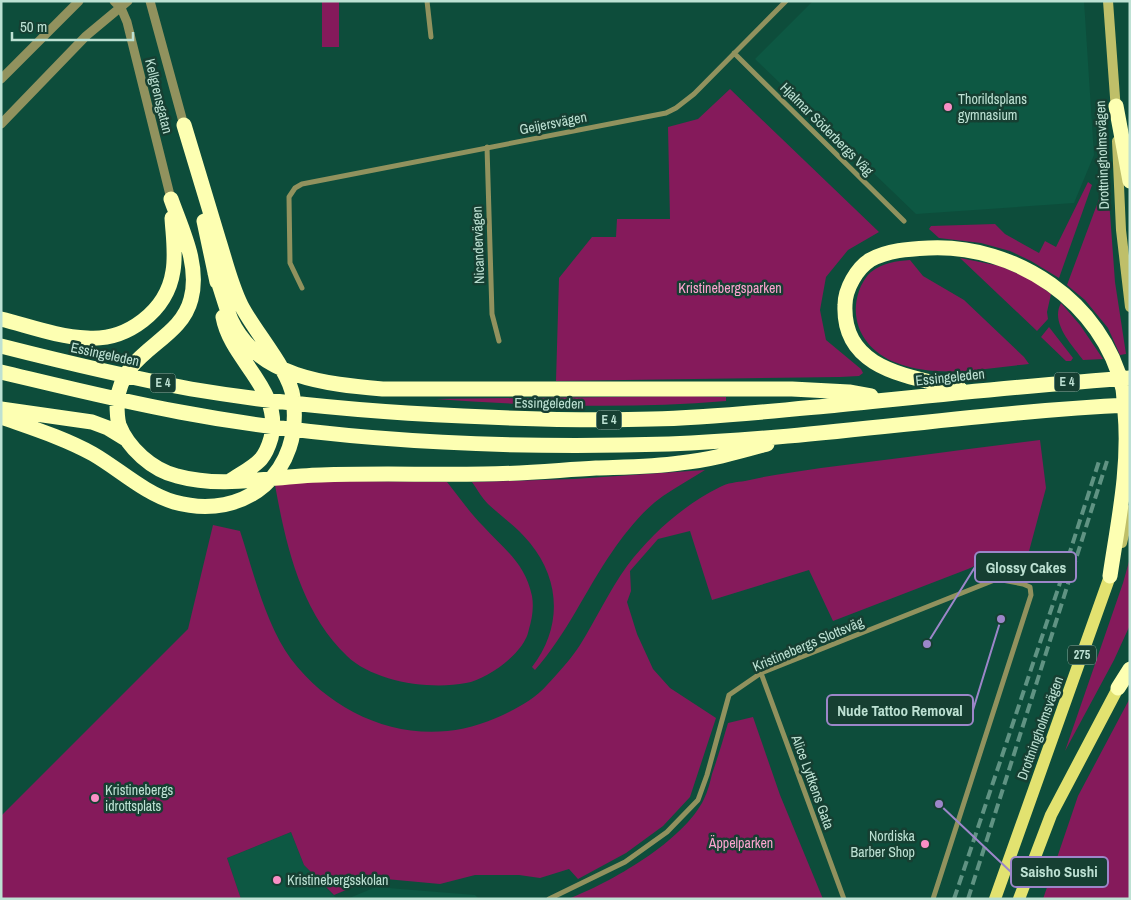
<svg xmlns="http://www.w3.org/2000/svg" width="1131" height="900" viewBox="0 0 1131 900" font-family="'Archivo Narrow',sans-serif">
<rect width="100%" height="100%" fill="#0d4d3b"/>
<path fill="#0d5843" d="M813,1H1084L1094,155L1074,203L916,214L755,59Z
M291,832L304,865L337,899H241L227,858Z
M376,887L475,895L479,899H347Z"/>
<path fill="#851a5b" d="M322,1H339V47H322Z
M730,89L879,232L848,250L826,277L820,310L826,340L861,369L863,373L859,376L840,377L556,381L559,278L592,237H616L617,219H670L668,127L698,119Z
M1107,172L1115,282L1126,354L1120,355L1108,328L1085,300L1067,285L1102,191Z
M1088,182L1092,185L1059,278L1031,261L1010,251L981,243L939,238L929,229L931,226L995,224L1005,234L1039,253L1045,241L1056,247Z
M960,258L1000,266L1030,279L1051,294L1047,312L1048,319L1037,331Z
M910,260L923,276L964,300L1024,357L1029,364C986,368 939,379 897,363C866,352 848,323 859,291C861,285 866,276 871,272C882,263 897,261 910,260Z
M1061,303L1080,325L1103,359L1083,360C1072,345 1050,323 1061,303Z
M1049,327L1073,358L1071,361H1066L1041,337Z
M688,396L726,397V401C629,409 532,406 435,399Z
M1040,440L1046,488L1028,555L1006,552L968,569L833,621L809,570L712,600L690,531L658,539L630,571L631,591L627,602L637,634L653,669L670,688L716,718L690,797L663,826L626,853L578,879L569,869L540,878L519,875H475L440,884L375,878L334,895L304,865L291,832L227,858L241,899H1V816L188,629L213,525L240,531C253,571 266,625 291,659C339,722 421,751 496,718C514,710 534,700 547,685C558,673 571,659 580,645C596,619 609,591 627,566C652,533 684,505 720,487C727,483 737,482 745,481C770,475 795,472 821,468C894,459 967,449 1040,440Z
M705,470C691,479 676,487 663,496C643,510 625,533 612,552C585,591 567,634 535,670L532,667C562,628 561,581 530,543C518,528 502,517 488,504C482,498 477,489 472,482L574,479Z
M352,481L447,482C459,497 470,513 483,526C504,549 525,563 532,596C534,607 532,619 529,629C528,633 527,637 525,640C516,658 485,680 466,683C430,690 374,682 347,656C301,612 286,546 275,485L302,482Z
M1130,558V625L1114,660L1065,751L1123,583Z
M1130,698V899H1043L1078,796Z
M753,717L780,795L823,899H568C610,883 684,841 704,799C708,791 710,782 712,774C718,757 723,740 728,723Z"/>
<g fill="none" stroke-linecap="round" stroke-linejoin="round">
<path stroke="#91925e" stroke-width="5" d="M427,1L431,37
M734,53L904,221
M487,147L492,314L499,341
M302,288L290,263L289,197L295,188L302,184L666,113L676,108L694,94L786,1
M761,673L844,899
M549,899L625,862L667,832L698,800L707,775L729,695L761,673L997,579L1023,584L1030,587L1031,595L933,899"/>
<path stroke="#91925e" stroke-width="9" d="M114,1L121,8L127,22L171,199
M150,1L185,129
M1,79L79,1
M1,124L86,36L128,1"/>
<path stroke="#bfbf69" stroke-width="10" d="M1108,1L1116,111
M1117,141L1121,230L1130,307
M1122,543L1130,510"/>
<path stroke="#e2e270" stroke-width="12" d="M995,899L1110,576
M1019,899L1051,815L1118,688"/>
<path stroke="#fdffb2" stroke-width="15" d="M1116,106L1130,181
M171,199C182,230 200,265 191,299C180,343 122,349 117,402C117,409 117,418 119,425C128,448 152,470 177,476C224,489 272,476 321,475C375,473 430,475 484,474C522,474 559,470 596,468C624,467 653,467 680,463C710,460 738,452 767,444
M204,221L217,282
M215,273C221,288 225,305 231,320C258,378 327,384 383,389H792L849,392L871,396
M223,317C231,361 283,389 271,438C269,445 266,453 261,459C253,468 240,474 230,481
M1,319C29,326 58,337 87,338C127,341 167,311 173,271C176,254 173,235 172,218
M1,346C64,362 127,377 191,389C281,404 372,412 463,416C526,419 589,421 652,419C711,418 770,411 828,406C929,396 1029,385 1130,378
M1,372C60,386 120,401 180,412C339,442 507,449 669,444C823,438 976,412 1130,405
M960,389C911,376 842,371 845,305C845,289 857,268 870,260C888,250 909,249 929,248C1015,244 1103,302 1123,389C1124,396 1124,404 1125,412C1130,467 1118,522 1110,576
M1,409L92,422L108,428L126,439
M1,417C32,428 64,438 93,454C119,469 144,493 174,502C246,522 304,472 293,397C290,371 254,331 241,305C231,285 226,263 219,241C207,202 196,164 184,125
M1118,688L1130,669"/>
<path stroke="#609383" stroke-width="4" stroke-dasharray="10 5" stroke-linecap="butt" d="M954,899L1058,589L1100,458
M968,899L1107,461"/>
</g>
<g fill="#fa8fc6" stroke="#163f32" stroke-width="2">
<circle cx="948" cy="107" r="5"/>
<circle cx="95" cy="798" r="5"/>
<circle cx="925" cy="844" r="5"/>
<circle cx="277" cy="880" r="5"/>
</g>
<g text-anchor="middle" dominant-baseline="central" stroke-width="5" stroke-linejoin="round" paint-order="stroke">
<g fill="#163f32" stroke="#8bb0a3" stroke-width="1">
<rect x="1054.5" y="372.5" width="25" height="19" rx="4"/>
<rect x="150.5" y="373.5" width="25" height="19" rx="4"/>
<rect x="596.5" y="410.5" width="25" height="19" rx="4"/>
<rect x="1068" y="645.5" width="28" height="19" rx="4"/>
</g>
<g font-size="12" font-weight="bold" fill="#bde1d3">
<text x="1067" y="382">E 4</text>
<text x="163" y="383">E 4</text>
<text x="609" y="420">E 4</text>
<text x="1082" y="655">275</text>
</g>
<g font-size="14" fill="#bde1d3" stroke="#163f32">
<text transform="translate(159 96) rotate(76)">Kellgrensgatan</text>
<text transform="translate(553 123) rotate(-11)">Geijersvägen</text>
<text transform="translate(827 129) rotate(45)">Hjalmar Söderbergs Väg</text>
<text transform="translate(1102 155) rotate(-92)">Drottningholmsvägen</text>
<text transform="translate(478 245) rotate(-92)">Nicandervägen</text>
<text transform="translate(105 354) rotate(12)">Essingeleden</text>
<text transform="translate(950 377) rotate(-6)">Essingeleden</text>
<text transform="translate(549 403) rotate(1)">Essingeleden</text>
<text transform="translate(808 644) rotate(-23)">Kristinebergs Slottsväg</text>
<text transform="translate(1040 728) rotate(-70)">Drottningholmsvägen</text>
<text transform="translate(813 782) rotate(70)">Alice Lyttkens Gata</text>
</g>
<g font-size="14" fill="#bde1d3" stroke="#163f32" text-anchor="start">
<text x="958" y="99">Thorildsplans<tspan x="958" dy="16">gymnasium</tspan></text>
<text x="105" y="790">Kristinebergs<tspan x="105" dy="16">idrottsplats</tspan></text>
<text x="915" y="836" text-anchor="end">Nordiska<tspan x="915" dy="16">Barber Shop</tspan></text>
<text x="287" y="880">Kristinebergsskolan</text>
</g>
<g font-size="14" fill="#fca5d0" stroke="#163f32">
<text x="730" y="288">Kristinebergsparken</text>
<text x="741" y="843">Äppelparken</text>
</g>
</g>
<path fill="none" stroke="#9c86c9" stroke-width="2" d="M927 644L975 567M1001 619L973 710M939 804L1011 872"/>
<g fill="#9c86c9" stroke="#163f32" stroke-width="2">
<circle cx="927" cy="644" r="5"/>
<circle cx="1001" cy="619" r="5"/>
<circle cx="939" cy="804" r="5"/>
</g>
<g fill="#163f32" stroke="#9c86c9" stroke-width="2">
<rect x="975" y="552" width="101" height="30" rx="5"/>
<rect x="827" y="695" width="146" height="30" rx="5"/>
<rect x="1011" y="857" width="97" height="30" rx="5"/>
</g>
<g font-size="15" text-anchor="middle" font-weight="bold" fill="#bde1d3">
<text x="1026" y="573">Glossy Cakes</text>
<text x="900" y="716">Nude Tattoo Removal</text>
<text x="1059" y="877">Saisho Sushi</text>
</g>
<rect width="1131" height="900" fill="none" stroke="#bde1d3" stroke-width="5"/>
<path d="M12 32v8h121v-8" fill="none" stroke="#bde1d3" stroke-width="2.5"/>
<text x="20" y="32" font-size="15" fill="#bde1d3" stroke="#163f32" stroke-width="4" paint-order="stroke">50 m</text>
</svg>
